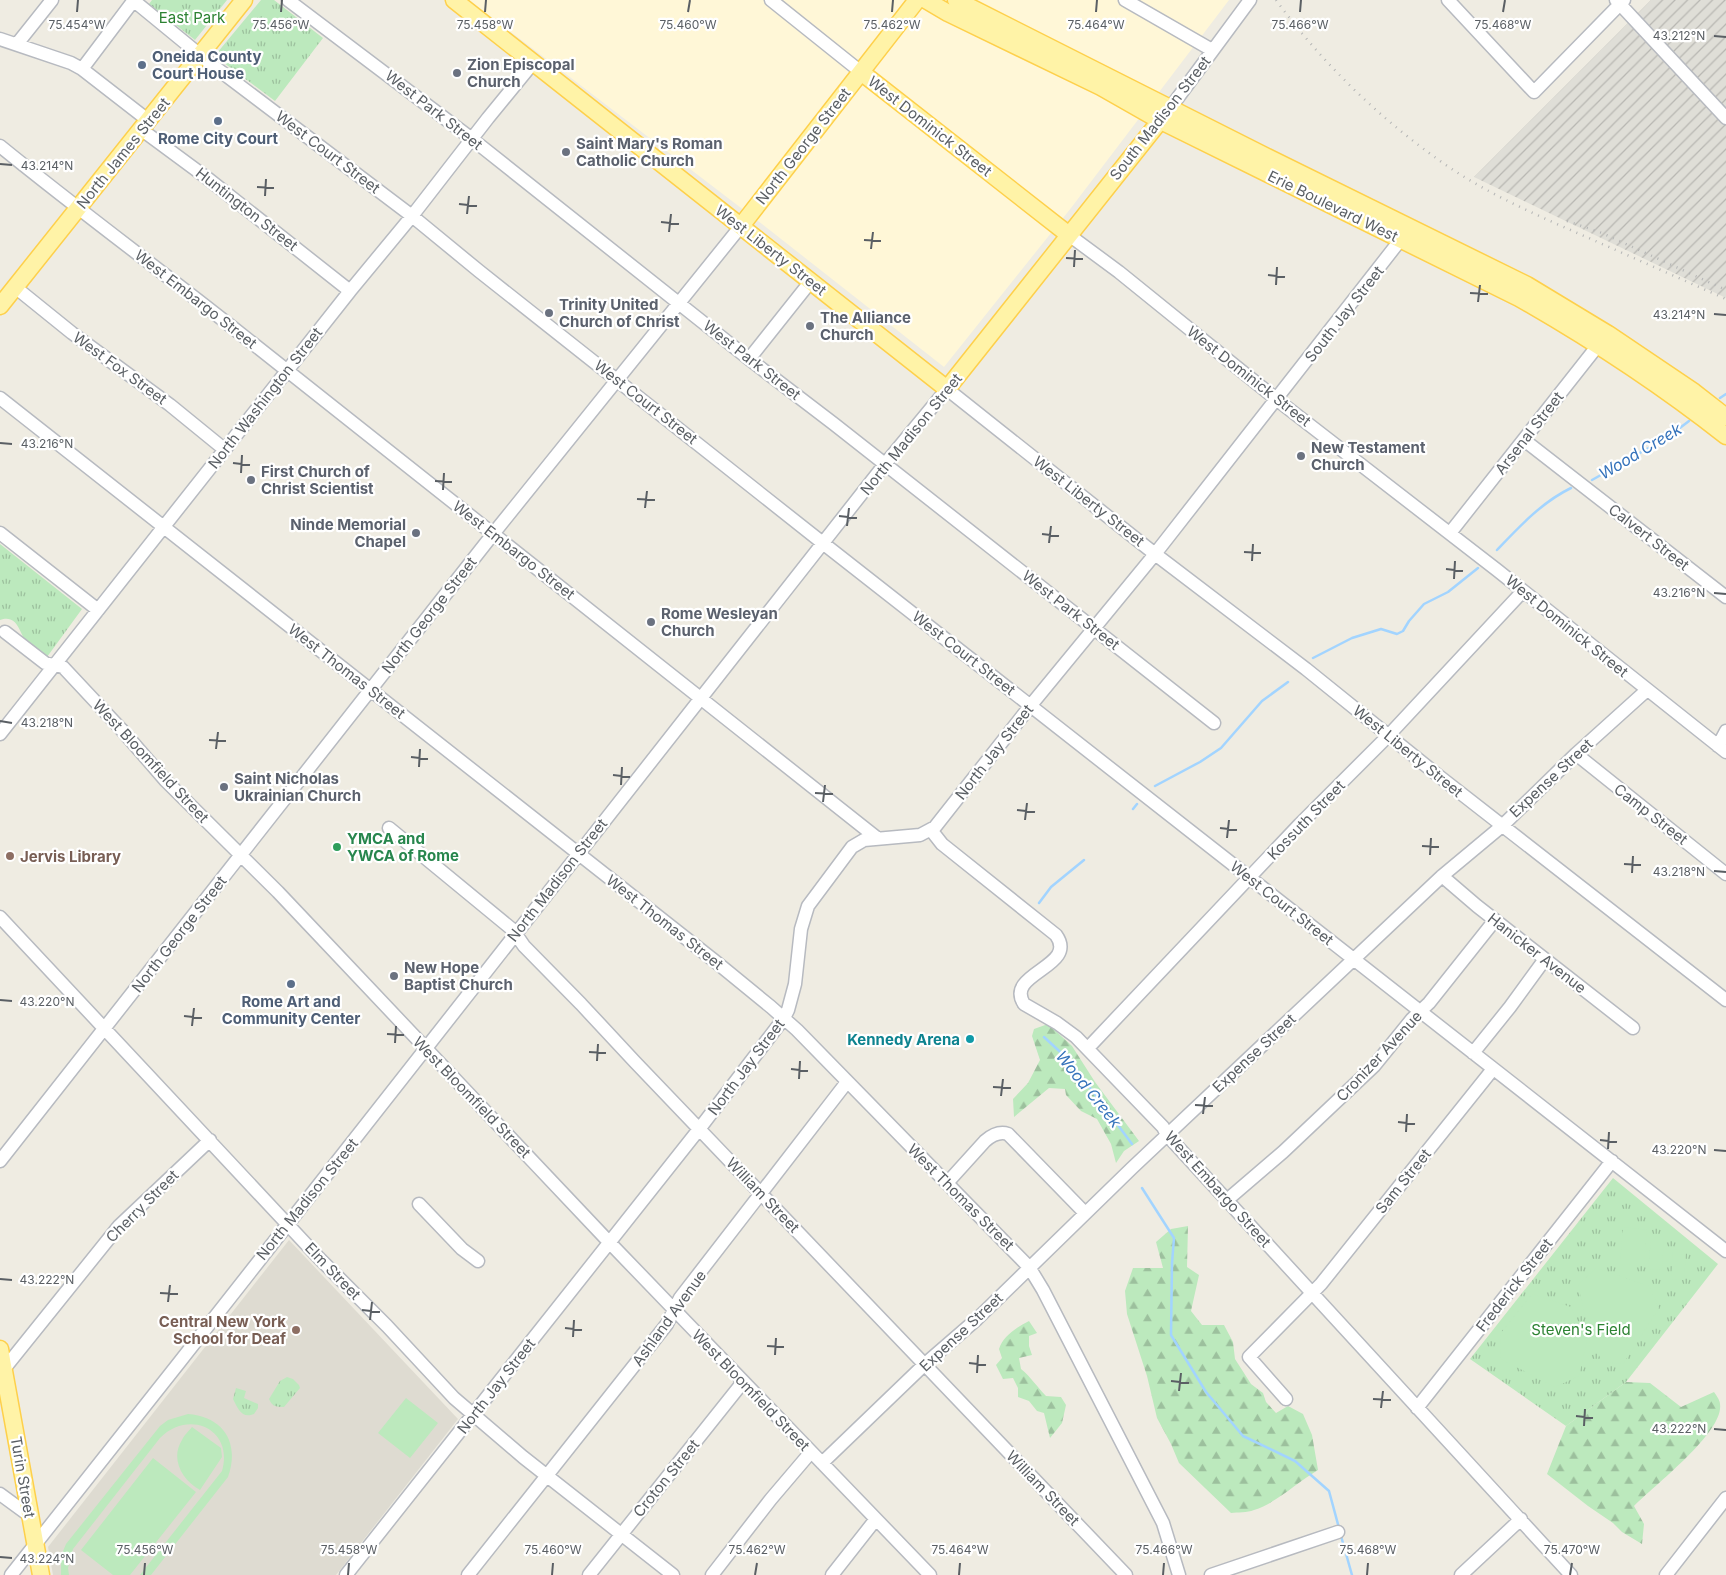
<svg xmlns="http://www.w3.org/2000/svg" width="1726" height="1575" viewBox="0 0 1726 1575" font-family="Inter,sans-serif">
<defs>
<pattern id="industrial-furrows" width="10" height="10" patternUnits="userSpaceOnUse" patternTransform="scale(1.25)"><rect width="10" height="10" fill="#dfded7"/><path d="M-1 1l2-2M0 10L10 0M9 11l2-2" fill="none" stroke="#b8b7b2"/></pattern>
<pattern id="forest-firs" width="22" height="20" patternUnits="userSpaceOnUse" patternTransform="scale(1.25)"><rect width="22" height="20" fill="#bce9bd"/><path d="M5 1l3.5 6h-7zM16 11l3.5 6h-7z" fill="#9cc09d"/></pattern>
<pattern id="park-tufts" width="24" height="20" patternUnits="userSpaceOnUse" patternTransform="scale(1.25)"><rect width="24" height="20" fill="#bce9bd"/><path d="M3 7l-1-3M5 7V3M7 7l1-3M15 17l-1-3M17 17v-4M19 17l1-3" fill="none" stroke="#9cc09d"/></pattern>
</defs>
<rect width="100%" height="100%" fill="#efece2"/>
<path fill="#fff7d7" d="M469,0H1229L1071,208L944,367L762,224Z"/>
<path fill="url(#industrial-furrows)" d="M1651,0H1726V298L1474,177Z"/>
<path fill="#dedbd1" d="M289,1240L458,1419L336,1575H53L48,1547Z"/>
<path fill="url(#forest-firs)" d="M1048,1024L1072,1046L1095,1082L1139,1141L1124,1151L1116,1163L1111,1144L1097,1119L1081,1111L1066,1095L1065,1089L1049,1088L1014,1117L1013,1099L1028,1083L1040,1060L1032,1036L1034,1029Z
M1188,1226L1187,1267L1199,1275L1191,1311L1202,1325H1224L1233,1342L1235,1359L1251,1384L1263,1393L1266,1402L1276,1413L1288,1406L1303,1414L1312,1435L1318,1470C1296,1483 1278,1502 1254,1510C1247,1513 1238,1512 1231,1513L1179,1463L1171,1444L1157,1418L1147,1376L1127,1314L1125,1291L1133,1268H1163L1156,1242L1171,1229Z
M1029,1321L1037,1333L1029,1336V1346L1032,1355L1019,1358L1021,1369C1031,1377 1037,1387 1046,1396L1061,1397L1066,1405L1062,1423L1050,1438L1044,1413L1037,1411L1029,1401L1018,1397V1388L1013,1378L1003,1379L996,1365L1002,1358L999,1349C1003,1336 1017,1327 1029,1321Z
M1626,1382L1650,1383L1681,1407L1714,1392C1718,1398 1721,1401 1720,1409C1717,1437 1655,1485 1634,1506L1644,1524L1642,1544L1622,1532L1613,1523L1588,1506L1547,1474L1566,1426Z"/>
<path fill="url(#park-tufts)" d="M152,0H227L195,40L149,4Z
M261,0H274L323,38L275,101L216,57L217,53Z
M0,544L82,609L47,657C41,653 31,649 27,643C19,633 18,614 0,620Z
M1613,1178L1718,1264L1626,1382L1566,1426L1470,1359Z
M287,1377L293,1379L299,1385L300,1388L284,1407C275,1407 272,1406 269,1399L280,1381Z
M236,1388L246,1391L244,1398L258,1404V1408L254,1414C242,1419 238,1409 233,1399Z"/>
<path fill="#bce9bd" d="M1623,1227L1647,1230L1644,1266L1620,1264Z
M1651,1240H1664L1662,1270L1648,1269Z
M1673,1249L1686,1250L1684,1280L1671,1279Z
M1596,1268L1649,1286L1659,1308L1623,1364L1602,1362L1590,1335L1578,1285Z
M1532,1294L1571,1307L1587,1341L1579,1376L1555,1387L1501,1359L1500,1334Z
M406,1398L438,1423L410,1458L378,1433Z
M188,1414C224,1417 240,1443 228,1477L151,1575H140L222,1471C234,1429 189,1409 160,1438L73,1549L68,1568L69,1575H61V1556L66,1544L160,1426L168,1420Z
M192,1427L221,1448L222,1457L200,1490C182,1480 170,1459 182,1440C184,1435 189,1431 192,1427Z
M153,1458L196,1492L130,1575H113L81,1550Z"/>
<g fill="none" stroke-linecap="round" stroke-linejoin="round">
<path stroke="#a2d4ff" stroke-width="2.5" d="M1720,398L1726,394
M1592,480L1668,437L1689,421
M1497,550C1519,527 1542,502 1571,488
M1313,658L1352,638L1381,629L1397,634L1403,631L1409,621L1424,604L1448,592L1478,568
M1155,786L1200,762L1221,748L1262,701L1288,682
M1133,809L1137,804
M1039,903L1051,887L1084,860
M1044,1037L1070,1061L1132,1144
M1142,1188L1174,1238L1172,1263L1171,1335L1206,1392L1243,1436L1295,1461L1329,1491L1339,1528
M1341,1536L1352,1575"/>
<g stroke="#b7bac0" stroke-width="15">
<path id="minor" d="M133,0L211,64L412,216L479,271L824,544L1726,1251
M288,0L472,139L749,359L834,424L1214,723
M771,0L861,72
M1125,0L1212,50
M1448,0L1534,92L1624,0
M1616,0L1726,118
M0,39L71,63L82,69L149,121
M17,44L52,0
M82,69L134,0
M1171,107L1250,0
M142,130L207,178L350,291
M0,146C76,208 155,266 232,327L877,838
M1069,235L1119,272L1276,399L1497,570L1726,752
M15,287L72,333L170,405L224,449
M749,359L811,281
M0,398L716,962L771,1007L797,1030L1029,1267L1043,1290L1163,1523L1179,1575
M1524,440L1726,597
M0,533L98,610
M1450,533L1603,339
M5,632L45,663L63,667L121,729L166,781L278,892L609,1242L930,1575
M0,734L350,291L412,216L488,118L533,63
M1718,746L1726,731
M1576,754L1726,874
M389,828L513,930L524,946L581,1004L635,1062L1126,1575
M931,830L942,844L1056,935C1079,967 1004,973 1024,1004L1057,1023L1076,1037L1163,1127L1167,1135L1571,1575
M1442,876L1477,906L1633,1028
M0,917L319,1258L387,1326L454,1398L523,1457L673,1575
M1088,1048L1300,824L1388,736L1523,591
M1473,1053L1510,1007L1545,959
M0,1161L493,534L741,226
M947,1183L985,1141C992,1135 999,1131 1008,1134L1085,1213
M1227,1200L1283,1152L1374,1066L1412,1019L1429,1003L1495,920
M419,1204L462,1249L478,1261
M4,1369L119,1226L210,1140
M1286,1399L1249,1357L1321,1284L1493,1069
M1417,1408L1612,1161
M822,1463L925,1364L977,1319L1132,1168L1442,876L1502,826L1576,754L1647,690
M0,1494L30,1516
M11,1575L178,1364L701,698L885,464L947,389L1155,554L1306,669L1440,777L1726,1000
M346,1575L700,1128L784,1018L788,1010L795,984L801,929L808,906L852,847L864,840L920,835L935,827L1031,705L1155,554L1405,234
M468,1575L667,1324L680,1298L847,1082
M589,1575L743,1382
M712,1575L771,1499L811,1452
M832,1575L876,1519
M1211,1575L1338,1532
M1461,1575L1521,1519
M1666,1575L1726,1498"/>
</g>
<g stroke="#fed04b" stroke-width="19">
<path id="major" d="M454,0L947,389L1171,107
M926,0L948,13L1101,87L1159,120L1519,298C1591,339 1661,385 1726,436
M956,0L1265,156L1527,285L1608,334L1694,392L1726,417
M861,72L1069,235
M741,226L917,0
M0,306L244,0
M0,1349L41,1575"/>
</g>
<use href="#minor" stroke="#fff" stroke-width="12"/>
<use href="#major" stroke="#fff3a7" stroke-width="16"/>
<path stroke="#b4b5b5" stroke-width="2.5" stroke-dasharray="1 6" stroke-linecap="butt" d="M1276,0C1322,63 1379,118 1443,163C1489,195 1541,217 1591,239C1636,259 1681,279 1726,299
M1567,221L1602,233L1726,290"/>
</g>
<path fill="none" stroke="#5a5f64" stroke-width="2" d="M77,12L78,0M281,12L282,0M485,12L486,0M688,12L690,0M892,12L893,0M1096,12L1097,0M1300,12L1301,0M1503,12L1505,0M1714,36L1726,37M0,164L12,165M257,187L274,188M265,196L266,179M459,204L477,206M467,214L469,196M661,222L679,224M669,232L671,214M864,240L881,241M871,249L873,232M1066,258L1083,259M1074,267L1075,250M1268,275L1285,277M1276,285L1277,267M1470,293L1488,294M1478,302L1480,285M1714,314L1726,315M0,443L12,444M233,463L250,465M241,473L242,455M435,481L452,482M443,490L444,473M637,499L655,500M645,508L647,491M839,516L857,518M847,526L849,508M1042,534L1059,536M1049,543L1051,526M1244,552L1261,553M1252,561L1253,544M1446,569L1463,571M1454,579L1455,561M1714,593L1726,594M0,721L12,723M209,740L226,741M216,749L218,732M411,757L428,759M419,767L420,749M613,775L630,777M621,785L622,767M815,793L833,794M823,802L825,785M1017,810L1035,812M1025,820L1027,803M1220,828L1237,830M1227,838L1229,820M1422,846L1439,847M1430,855L1431,838M1624,864L1641,865M1714,871L1726,872M1632,873L1633,856M0,1000L12,1001M184,1016L202,1018M192,1026L194,1008M387,1034L404,1035M395,1043L396,1026M589,1052L606,1053M597,1061L598,1044M791,1069L808,1071M799,1079L800,1061M993,1087L1011,1088M1001,1096L1003,1079M1195,1105L1213,1106M1203,1114L1205,1097M1398,1122L1415,1124M1406,1132L1407,1114M1600,1140L1617,1142M1608,1149L1609,1132M1714,1150L1726,1151M0,1279L12,1280M160,1293L178,1294M168,1302L170,1285M362,1310L380,1312M370,1320L372,1302M565,1328L582,1330M573,1337L574,1320M767,1346L784,1347M775,1355L776,1338M969,1363L986,1365M977,1373L978,1355M1171,1381L1189,1383M1179,1391L1181,1373M1373,1399L1391,1400M1381,1408L1383,1391M1576,1416L1593,1418M1584,1426L1585,1409M1714,1429L1726,1430M0,1557L12,1558M144,1575L145,1563M348,1575L349,1563M552,1575L553,1563M755,1575L757,1563M959,1575L960,1563M1163,1575L1164,1563M1367,1575L1368,1563M1570,1575L1572,1563"/>
<g fill="#5c6f8a" stroke="#fff" stroke-width="2">
<circle cx="142" cy="65" r="5"/>
<circle cx="218" cy="121" r="5"/>
<circle cx="291" cy="984" r="5"/>
</g>
<g fill="#6b7280" stroke="#fff" stroke-width="2">
<circle cx="457" cy="73" r="5"/>
<circle cx="566" cy="152" r="5"/>
<circle cx="549" cy="313" r="5"/>
<circle cx="810" cy="326" r="5"/>
<circle cx="1301" cy="456" r="5"/>
<circle cx="251" cy="480" r="5"/>
<circle cx="416" cy="533" r="5"/>
<circle cx="651" cy="622" r="5"/>
<circle cx="224" cy="787" r="5"/>
<circle cx="394" cy="976" r="5"/>
</g>
<circle fill="#2e9e5b" stroke="#fff" stroke-width="2" cx="337" cy="847" r="5"/>
<g fill="#8d6e63" stroke="#fff" stroke-width="2">
<circle cx="10" cy="856" r="5"/>
<circle cx="296" cy="1330" r="5"/>
</g>
<circle fill="#0f9aa8" stroke="#fff" stroke-width="2" cx="970" cy="1039" r="5"/>
<g text-anchor="middle" dominant-baseline="central" stroke-width="4.5" stroke-linejoin="round" paint-order="stroke">
<g font-size="15" fill="#2c8232" stroke="#fff">
<text x="192" y="17">East Park</text>
<text x="1581" y="1329">Steven's Field</text>
</g>
<g font-size="15" font-weight="bold" fill="#4e5e75" stroke="#fff">
<text x="152" y="56" text-anchor="start">Oneida County<tspan x="152" dy="17">Court House</tspan></text>
<text x="218" y="138">Rome City Court</text>
<text x="291" y="1001">Rome Art and<tspan x="291" dy="17">Community Center</tspan></text>
</g>
<g font-size="15" font-weight="bold" fill="#5b616d" stroke="#fff" text-anchor="start">
<text x="467" y="64">Zion Episcopal<tspan x="467" dy="17">Church</tspan></text>
<text x="576" y="143">Saint Mary's Roman<tspan x="576" dy="17">Catholic Church</tspan></text>
<text x="559" y="304">Trinity United<tspan x="559" dy="17">Church of Christ</tspan></text>
<text x="820" y="317">The Alliance<tspan x="820" dy="17">Church</tspan></text>
<text x="1311" y="447">New Testament<tspan x="1311" dy="17">Church</tspan></text>
<text x="261" y="471">First Church of<tspan x="261" dy="17">Christ Scientist</tspan></text>
<text x="406" y="524" text-anchor="end">Ninde Memorial<tspan x="406" dy="17">Chapel</tspan></text>
<text x="661" y="613">Rome Wesleyan<tspan x="661" dy="17">Church</tspan></text>
<text x="234" y="778">Saint Nicholas<tspan x="234" dy="17">Ukrainian Church</tspan></text>
<text x="404" y="967">New Hope<tspan x="404" dy="17">Baptist Church</tspan></text>
</g>
<g font-size="15" fill="#5a5f64" stroke="#fff">
<text transform="translate(434 110) rotate(38)">West Park Street</text>
<text transform="translate(1160 118) rotate(-52)">South Madison Street</text>
<text transform="translate(930 126) rotate(38)">West Dominick Street</text>
<text transform="translate(803 146) rotate(-52)">North George Street</text>
<text transform="translate(328 152) rotate(37)">West Court Street</text>
<text transform="translate(123 153) rotate(-51)">North James Street</text>
<text transform="translate(1333 206) rotate(26)">Erie Boulevard West</text>
<text transform="translate(247 209) rotate(38)">Huntington Street</text>
<text transform="translate(771 250) rotate(38)">West Liberty Street</text>
<text transform="translate(196 299) rotate(38)">West Embargo Street</text>
<text transform="translate(1344 314) rotate(-52)">South Jay Street</text>
<text transform="translate(752 360) rotate(38)">West Park Street</text>
<text transform="translate(120 368) rotate(36)">West Fox Street</text>
<text transform="translate(1249 376) rotate(38)">West Dominick Street</text>
<text transform="translate(265 398) rotate(-52)">North Washington Street</text>
<text transform="translate(646 402) rotate(38)">West Court Street</text>
<text transform="translate(1529 433) rotate(-52)">Arsenal Street</text>
<text transform="translate(911 434) rotate(-51)">North Madison Street</text>
<text transform="translate(1089 501) rotate(38)">West Liberty Street</text>
<text transform="translate(1649 537) rotate(38)">Calvert Street</text>
<text transform="translate(514 550) rotate(38)">West Embargo Street</text>
<text transform="translate(1071 610) rotate(38)">West Park Street</text>
<text transform="translate(429 615) rotate(-52)">North George Street</text>
<text transform="translate(1567 626) rotate(39)">West Dominick Street</text>
<text transform="translate(964 653) rotate(38)">West Court Street</text>
<text transform="translate(347 671) rotate(38)">West Thomas Street</text>
<text transform="translate(1408 751) rotate(39)">West Liberty Street</text>
<text transform="translate(994 752) rotate(-52)">North Jay Street</text>
<text transform="translate(151 761) rotate(47)">West Bloomfield Street</text>
<text transform="translate(1551 778) rotate(-43)">Expense Street</text>
<text transform="translate(1651 814) rotate(38)">Camp Street</text>
<text transform="translate(1306 820) rotate(-46)">Kossuth Street</text>
<text transform="translate(557 880) rotate(-52)">North Madison Street</text>
<text transform="translate(1282 903) rotate(38)">West Court Street</text>
<text transform="translate(665 922) rotate(38)">West Thomas Street</text>
<text transform="translate(179 934) rotate(-52)">North George Street</text>
<text transform="translate(1537 953) rotate(38)">Hanicker Avenue</text>
<text transform="translate(1254 1053) rotate(-43)">Expense Street</text>
<text transform="translate(1379 1056) rotate(-47)">Cronizer Avenue</text>
<text transform="translate(746 1067) rotate(-53)">North Jay Street</text>
<text transform="translate(472 1097) rotate(46)">West Bloomfield Street</text>
<text transform="translate(1403 1181) rotate(-51)">Sam Street</text>
<text transform="translate(1218 1189) rotate(48)">West Embargo Street</text>
<text transform="translate(763 1195) rotate(46)">William Street</text>
<text transform="translate(961 1197) rotate(45)">West Thomas Street</text>
<text transform="translate(307 1199) rotate(-51)">North Madison Street</text>
<text transform="translate(142 1206) rotate(-45)">Cherry Street</text>
<text transform="translate(333 1271) rotate(46)">Elm Street</text>
<text transform="translate(1514 1285) rotate(-52)">Frederick Street</text>
<text transform="translate(669 1318) rotate(-54)">Ashland Avenue</text>
<text transform="translate(961 1332) rotate(-43)">Expense Street</text>
<text transform="translate(496 1386) rotate(-52)">North Jay Street</text>
<text transform="translate(751 1390) rotate(46)">West Bloomfield Street</text>
<text transform="translate(23 1477) rotate(80)">Turin Street</text>
<text transform="translate(666 1478) rotate(-51)">Croton Street</text>
<text transform="translate(1043 1488) rotate(46)">William Street</text>
</g>
<g font-size="15" font-weight="bold" fill="#27864d" stroke="#fff" text-anchor="start">
<text x="347" y="838">YMCA and<tspan x="347" dy="17">YWCA of Rome</tspan></text>
</g>
<g font-size="15" font-weight="bold" fill="#785e54" stroke="#fff" text-anchor="start">
<text x="20" y="856">Jervis Library</text>
<text x="286" y="1321" text-anchor="end">Central New York<tspan x="286" dy="17">School for Deaf</tspan></text>
</g>
<g font-size="15" font-weight="bold" fill="#0d838f" stroke="#fff" text-anchor="end">
<text x="960" y="1039">Kennedy Arena</text>
</g>
<g font-size="16" font-style="italic" fill="#3573bb" stroke="#fff">
<text transform="translate(1640 451) rotate(-31)">Wood Creek</text>
<text transform="translate(1089 1089) rotate(51)">Wood Creek</text>
</g>
</g>
<g font-size="12" text-anchor="middle" fill="#5a5f64" stroke="#fff" stroke-width="4.5" stroke-linejoin="round" paint-order="stroke">
<text x="77" y="29">75.454°W</text>
<text x="281" y="29">75.456°W</text>
<text x="485" y="29">75.458°W</text>
<text x="688" y="29">75.460°W</text>
<text x="892" y="29">75.462°W</text>
<text x="1096" y="29">75.464°W</text>
<text x="1300" y="29">75.466°W</text>
<text x="1503" y="29">75.468°W</text>
<text x="1679" y="40">43.212°N</text>
<text x="47" y="170">43.214°N</text>
<text x="1679" y="319">43.214°N</text>
<text x="47" y="448">43.216°N</text>
<text x="1679" y="597">43.216°N</text>
<text x="47" y="727">43.218°N</text>
<text x="1679" y="876">43.218°N</text>
<text x="47" y="1006">43.220°N</text>
<text x="1679" y="1154">43.220°N</text>
<text x="47" y="1284">43.222°N</text>
<text x="1679" y="1433">43.222°N</text>
<text x="145" y="1554">75.456°W</text>
<text x="349" y="1554">75.458°W</text>
<text x="553" y="1554">75.460°W</text>
<text x="757" y="1554">75.462°W</text>
<text x="960" y="1554">75.464°W</text>
<text x="1164" y="1554">75.466°W</text>
<text x="1368" y="1554">75.468°W</text>
<text x="1572" y="1554">75.470°W</text>
<text x="47" y="1563">43.224°N</text>
</g>
</svg>
